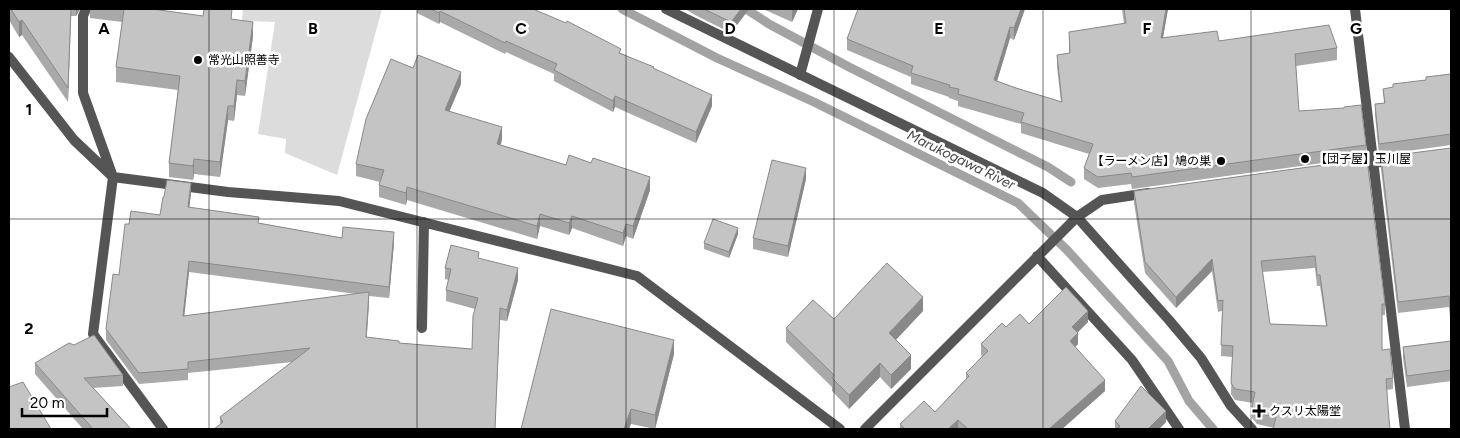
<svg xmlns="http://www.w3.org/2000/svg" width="1460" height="438" viewBox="0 0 1460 438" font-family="Figtree,'Noto Sans JP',sans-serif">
<rect width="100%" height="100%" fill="#fff"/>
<path fill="#dcdcdc" d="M243,9H382L337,175L285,153L286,139L258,134L275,22L242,21Z"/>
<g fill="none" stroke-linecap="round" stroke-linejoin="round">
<path stroke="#a3a3a3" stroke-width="9" d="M622,9L717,58L814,102L1018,203L1067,250L1168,361L1189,401L1213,429
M746,9L769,24L849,67L1048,167L1071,182"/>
<path stroke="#555" stroke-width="10" d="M86,9L83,16V93L113,177L93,334L163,429
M666,9L1043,193L1077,217L1169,320L1201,358L1231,406L1252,429
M1355,9L1405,429
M9,57L74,140L113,177L228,192L339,201L637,276L840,429
M800,75L818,9
M1355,166L1393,160
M1037,256L1132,360L1179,429
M422,328L424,222
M865,429L1077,217L1102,200L1148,193"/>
</g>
<path fill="#a9a9a9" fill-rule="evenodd" d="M9,9H80L76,16H71L68,102L22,35L19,37L9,20Z
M90,9H152L203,16L232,19L253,36L245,96L237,95L234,121L228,120L220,177L194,174L193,180L169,177V163L178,90L116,82V67L122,22L90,18Z
M417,9H533L621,53L654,69L712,106L696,143L615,107L613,112L554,81V74L506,52L505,54L440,22L439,24L417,13Z
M685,9H749L731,33L695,15Z
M763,9H798L792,22Z
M1025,9L1014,40L1010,38L997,81L1016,88L1061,102L1057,67V55L1069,53V32L1124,24L1122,9H1168L1163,37L1337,48V60L1296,66L1299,111L1366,145V157L1132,189L1131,184L1098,188L1084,179V168L1089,154L1021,133V124L958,106V101L949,98V97L911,84V77L847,50V39Z
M413,68L461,84L449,111L502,139L501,145L650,190L633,239L626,236L623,246L572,228L569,235L540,226L537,239L407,200L406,205L379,197V185L380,182L356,176V164Z
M1451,74V145L1379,155L1375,115V104L1384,103L1383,89L1393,87L1426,80V77Z
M1451,148V328L1449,307L1398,313L1381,169V157Z
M1367,159L1385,304V315H1382V350L1393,378V389L1386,390L1390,429H1273L1274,428L1257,424L1252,418V407L1253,403L1235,400L1231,394L1232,357L1221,356L1222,311L1218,312L1212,271L1176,308L1145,273L1134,203V191ZM1315,268L1317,286H1320L1326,326L1270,324L1262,272Z
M806,179L788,257L753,249V238Z
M191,194L189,207L259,223L342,238L394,243L389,298L369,296L366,338L399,343L472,349L475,309L446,301V290L449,280L445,279V268L479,258L518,280L507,321L500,320L495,429H214L220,425V417L293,362L188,373V380L139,384L106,340V329L119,275L129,224L160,215L164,197ZM189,272L356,294L184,316Z
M738,234L729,258L704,249V243Z
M923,311L896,340L911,369L891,389L880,377L849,409L832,391V387L786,342V328L834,319Z
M1088,322L1078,332V344L1075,347L1105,391L1062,429H900V424L935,412L966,379V373L982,356L981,355V344L1029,324Z
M1451,341V381L1407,387L1403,358V347Z
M674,354L655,429L631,424L521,429Z
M35,363L123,375V386L93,388L131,429H83L35,374Z
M1115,421L1166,422L1159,429H1115Z"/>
<path fill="#898989" d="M71,9L68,102V88Z
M76,9H80L76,16Z
M741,9H749L731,33V22Z
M793,9H798L792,22V11Z
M1021,9H1025L1014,40V28Z
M1166,9H1168L1161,49V38Z
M440,11V22L439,24V13Z
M22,20V35L19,37V22Z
M253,22V36L245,96V81Z
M1010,27V38L994,91V80Z
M461,72V84L445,122V110Z
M237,80V95L234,121V106Z
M712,95V106L696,143V132Z
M615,96V107L613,112V101Z
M228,106V120L220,177V162Z
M502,127V139L497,157V144Z
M194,159V174L193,180V166Z
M806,168V179L788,257V246Z
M650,177V190L633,239V226Z
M191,183V194L188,218V207Z
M407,187V200L406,205V193Z
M540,214V226L537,239V226Z
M572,216V228L569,235V223Z
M626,224V236L623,246V233Z
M738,228V234L729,258V252Z
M394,232V243L389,298V287Z
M1212,259V271L1176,308V297Z
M189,261V272L183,328V316Z
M518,268V280L507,321V310Z
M369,292V304L366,349V337Z
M923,297V311L889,347V333Z
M1088,311V322L1072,338V327Z
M1078,333V344L1070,352V341Z
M674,340V354L655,429V415Z
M911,355V369L891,389V375Z
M880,363V377L849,409V395Z
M1105,380V391L1062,429H1049Z
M631,409V424L629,429H624Z
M1166,411V422L1159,429H1148Z
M958,420V429H948Z"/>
<path fill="#c4c4c4" stroke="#898989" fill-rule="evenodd" d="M11,9H71L68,88L22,20L19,22Z
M124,9H152L203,16L204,9H232L231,19L253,22L245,81L237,80L234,106H228L220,162L194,159L193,166L169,163L180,76L116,67Z
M431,9H533L566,23L567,21L621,49L619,53L654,67L653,68L712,95L696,132L615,96L613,101L554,70L557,64L506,41L505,43L440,11L439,13Z
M704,9H741L731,22Z
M858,9H1021L1014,28L1010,27L994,80L1016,88L1062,102L1057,55L1070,53L1069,32L1126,23L1124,9H1166L1161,38L1217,31L1219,41L1329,25L1337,48L1295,54L1299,111L1344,108V107L1361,105L1366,145L1132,177L1131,173L1098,177L1084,168L1093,144L1021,122L1024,113L958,94L959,89L949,87L950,85L911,73L913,66L847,39Z
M418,55L461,72L445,110L502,127L497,144L566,165L569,155L591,163L593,158L650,177L633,226L626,224L623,233L572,216L569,223L540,214L537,226L407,187L406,193L379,185L384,170L356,164L366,119L391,59L413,68Z
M1451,74V134L1379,144L1375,104L1385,103L1383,89L1393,87V84L1426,80V77Z
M1451,148V317L1449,296L1398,302L1381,157Z
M1367,159L1385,304H1382V350L1390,349L1393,378L1386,379L1389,419L1390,429H1273L1276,417L1257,413L1252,407L1255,392L1235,389L1231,383L1233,346L1221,345L1223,300L1218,301L1212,259L1176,297L1145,262L1134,191ZM1315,256L1317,275H1320L1327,326L1270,324L1261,261Z
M772,160L806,168L788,246L753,238Z
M167,180L191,183L188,207L259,217L258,223L342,238L343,227L394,232L389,287L189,261L183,316L369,292L366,337L399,341V343L472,349L473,316L478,298L446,290L451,269L445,268L451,245L479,252L478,258L518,268L507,310L500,308L495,429H214L223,422L220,417L310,348L188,362V369L139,373L106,329L113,274L119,275L125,224H129L131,211L160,215L163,197H164Z
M713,219L738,228L729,252L704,243Z
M887,263L923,297L889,333L911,355L891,375L880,363L849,395L832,378L834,375L786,328L813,300L834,319Z
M1066,287L1088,311L1072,327L1078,333L1070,341L1105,380L1049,429H968L958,420L948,429H905L900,424L924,401L935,412L969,376L966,373L988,351L981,344L1002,323L1006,327L1020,314L1029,324Z
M551,309L674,340L655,415L631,409L624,429H521Z
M94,335L123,375L84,378L131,429H93L35,363L69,343L74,345Z
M1451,341V370L1407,376L1403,347Z
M23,382L51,429H9V387Z
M1141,386L1166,411L1148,429H1118L1120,426L1115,421Z"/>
<path fill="none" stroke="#000" stroke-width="1" stroke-opacity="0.55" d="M209,9V429M417,9V429M626,9V429M834,9V429M1043,9V429M1251,9V429M9,219H1451"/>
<g fill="#000" stroke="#fff" stroke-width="2">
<circle cx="198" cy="60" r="5"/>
<circle cx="1305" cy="159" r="5"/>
<circle cx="1221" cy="161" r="5"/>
<path d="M1256.5 403.5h5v5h5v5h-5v5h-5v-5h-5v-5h5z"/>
</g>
<g text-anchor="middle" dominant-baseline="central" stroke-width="5" stroke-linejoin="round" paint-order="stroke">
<g font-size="12" fill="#000" stroke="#fff" text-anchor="start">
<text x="208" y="60">常光山照善寺</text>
<text x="1315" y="159">【団子屋】玉川屋</text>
<text x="1211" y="161" text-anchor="end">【ラーメン店】鳩の巣</text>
<text x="1269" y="411">クスリ太陽堂</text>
</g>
<g font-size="14" font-style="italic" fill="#444" stroke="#fff">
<text transform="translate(961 160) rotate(26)">Marukogawa River</text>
</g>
</g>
<g font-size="16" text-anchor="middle" font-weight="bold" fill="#000" stroke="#fff" stroke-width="5" stroke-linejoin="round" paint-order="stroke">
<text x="104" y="34">A</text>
<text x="313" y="34">B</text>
<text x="521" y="34">C</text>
<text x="730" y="34">D</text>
<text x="939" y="34">E</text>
<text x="1147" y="34">F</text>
<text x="1356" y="34">G</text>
<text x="29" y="115">1</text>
<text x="29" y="334">2</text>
</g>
<rect width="1460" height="438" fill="none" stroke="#000000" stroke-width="20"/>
<path d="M22 408v8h85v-8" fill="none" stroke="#000000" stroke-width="2.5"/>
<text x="30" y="408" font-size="15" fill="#000000" stroke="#ffffff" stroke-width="4" paint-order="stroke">20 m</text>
</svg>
